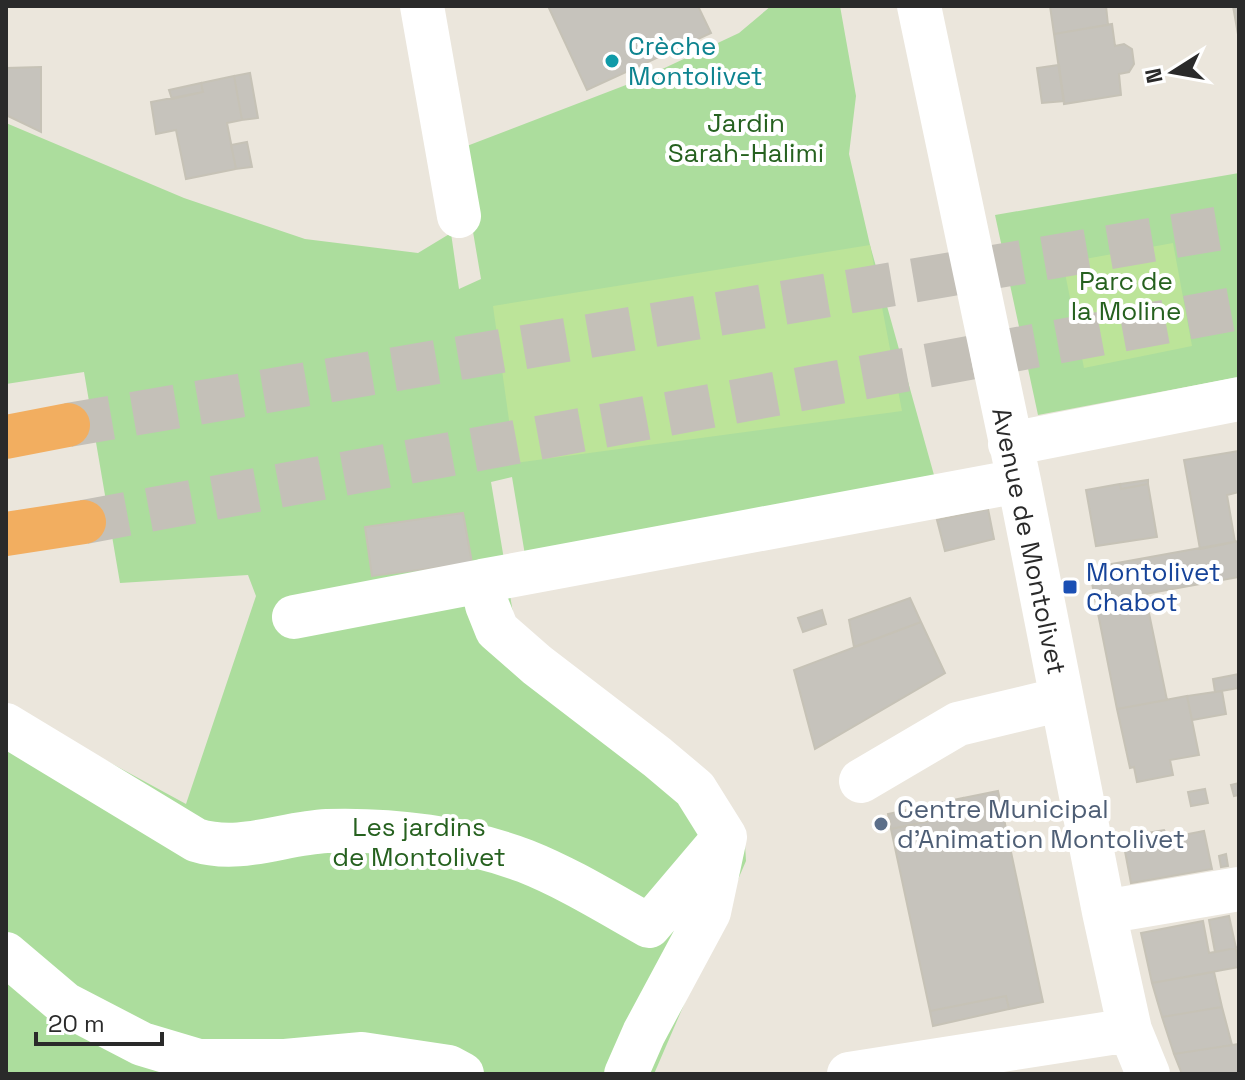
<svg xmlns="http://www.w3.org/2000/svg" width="1245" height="1080" viewBox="0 0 1245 1080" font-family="'Space Grotesk',sans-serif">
<rect width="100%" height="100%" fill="#ebe6dc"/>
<path fill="#acdd9d" d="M771,6H840L856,96L849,154L870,245L934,475L525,555L512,477L491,482L514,619L670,752L744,828L746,861L654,1074H6V706L186,804L256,596L248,575L120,583L84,372L6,384V123L184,198L305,239L418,253L451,233L459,289L481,279L459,149L639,80L739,33Z
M1239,173V377L1038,415L995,215Z"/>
<path fill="#bce499" d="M1173,243L1192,346L1084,368L1063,263Z
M870,245L902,411L515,463L493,306Z"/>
<path fill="#c6c3bc" stroke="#c6c2b6" stroke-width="2" d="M548,6H698L711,33L587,90Z
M1050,6H1106L1108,25L1054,34Z
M1233,6H1239V40Z
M1112,24L1115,46L1124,44L1132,49L1134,64L1129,72L1119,74L1121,95L1064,104L1054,34Z
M1059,65L1064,101L1042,103L1037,68Z
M41,67V132L6,115V68Z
M250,73L258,118L242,120L234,76Z
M234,76L242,120L227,123L236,169L186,179L176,130L156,134L151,102L203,92L201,83Z
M201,83L203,92L172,99L169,90Z
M247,142L252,167L236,169L231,145Z
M1239,451V492L1227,495L1235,542L1200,549L1184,460Z
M1148,480V484L1121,489L1120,484Z
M1120,484L1121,489L1148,484L1157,537L1096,546L1086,490Z
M988,509L994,539L945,551L937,520Z
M463,513L472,563L372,576L365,527Z
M1239,541V577L1145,594L1167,700L1117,709L1089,568Z
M910,598L921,622L854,647L849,620Z
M822,610L826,624L803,632L798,618Z
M921,622L945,673L815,749L794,670Z
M1239,674V688L1215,692L1213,679Z
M1222,691L1226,714L1192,720L1187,696Z
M1187,696L1199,755L1170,760L1173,775L1137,782L1134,767L1130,768L1117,709Z
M1239,783V795L1234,796L1231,785Z
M1205,789L1208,803L1191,806L1188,792Z
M998,791L1043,1002L1009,1009L1006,996L930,1011L891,829L967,813L963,798Z
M963,798L967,813L891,829L888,814Z
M1164,830L1168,838L1204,831L1212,869L1131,883L1124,846L1149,841L1147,833Z
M1226,854L1228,866L1221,867L1219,856Z
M1229,916L1236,948L1215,952L1209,920Z
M1203,921L1209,953L1236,948L1239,967L1152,983L1141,933Z
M1214,972L1222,1007L1162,1017L1152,983Z
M1006,996L1009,1009L933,1026L930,1011Z
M1222,1007L1232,1045L1174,1054L1162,1017Z
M1239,1044V1074H1182L1174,1054Z"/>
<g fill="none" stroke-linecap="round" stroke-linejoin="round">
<path stroke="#c4c0b8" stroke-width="44" stroke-dasharray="44 22" stroke-linecap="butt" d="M68,425L1239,225
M84,522L1239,308"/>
<path stroke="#fff" stroke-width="44" d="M422,6L459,216
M919,6L1019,481L1104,912L1130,1030L1148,1074
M1010,444L1239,399
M294,617L482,581
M6,725L196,840C240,854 283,833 327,831C393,829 464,838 525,861C568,878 608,903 649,926L722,840
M861,781L958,724L1062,699
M1104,912L1239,889
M6,954L65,1004L142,1044L199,1061H285L362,1054L449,1067L462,1074
M626,1074L644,1033L709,912L725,837L695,789L657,757L537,665L497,630L487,605L482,581L1019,481
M849,1074L1130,1030"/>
<path stroke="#f2ae60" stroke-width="44" d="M6,437L68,425
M6,534L84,522"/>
</g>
<circle fill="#0f9aa8" stroke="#fff" stroke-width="3" cx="612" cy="61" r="8"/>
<rect fill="#1a4fb4" stroke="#fff" stroke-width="3" x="1062" y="579" width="16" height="16" rx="4"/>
<circle fill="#5c6f8a" stroke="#fff" stroke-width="3" cx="881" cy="824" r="8"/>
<g text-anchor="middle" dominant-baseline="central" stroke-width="8" stroke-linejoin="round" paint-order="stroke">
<g font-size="26" fill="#0d838f" stroke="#fff" text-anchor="start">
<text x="628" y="46">Crèche<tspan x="628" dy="30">Montolivet</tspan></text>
</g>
<g font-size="26" fill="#26611f" stroke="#fff">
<text x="746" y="123">Jardin<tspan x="746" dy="30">Sarah-Halimi</tspan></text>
<text x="1126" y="281">Parc de<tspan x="1126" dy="30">la Moline</tspan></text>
<text x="419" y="827">Les jardins<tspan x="419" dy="30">de Montolivet</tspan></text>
</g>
<g font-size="26" fill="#2a2a2a" stroke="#fff">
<text transform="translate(1029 541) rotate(78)">Avenue de Montolivet</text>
</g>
<g font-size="26" fill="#164399" stroke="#fff" text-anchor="start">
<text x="1086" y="572">Montolivet<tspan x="1086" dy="30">Chabot</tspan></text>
</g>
<g font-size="26" fill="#4e5e75" stroke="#fff" text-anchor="start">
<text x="897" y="809">Centre Municipal<tspan x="897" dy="30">d'Animation Montolivet</tspan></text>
</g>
</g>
<rect width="1245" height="1080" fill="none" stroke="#2a2a2a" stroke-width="16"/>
<g transform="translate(1173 72) rotate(259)" stroke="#ffffff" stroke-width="6" paint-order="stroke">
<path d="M0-6L14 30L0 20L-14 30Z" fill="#2a2a2a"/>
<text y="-12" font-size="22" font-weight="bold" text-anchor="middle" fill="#2a2a2a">N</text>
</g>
<path d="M36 1032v12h126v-12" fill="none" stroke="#2a2a2a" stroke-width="4"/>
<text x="48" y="1032" font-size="24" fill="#2a2a2a" stroke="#ffffff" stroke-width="6" paint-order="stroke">20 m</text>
</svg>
